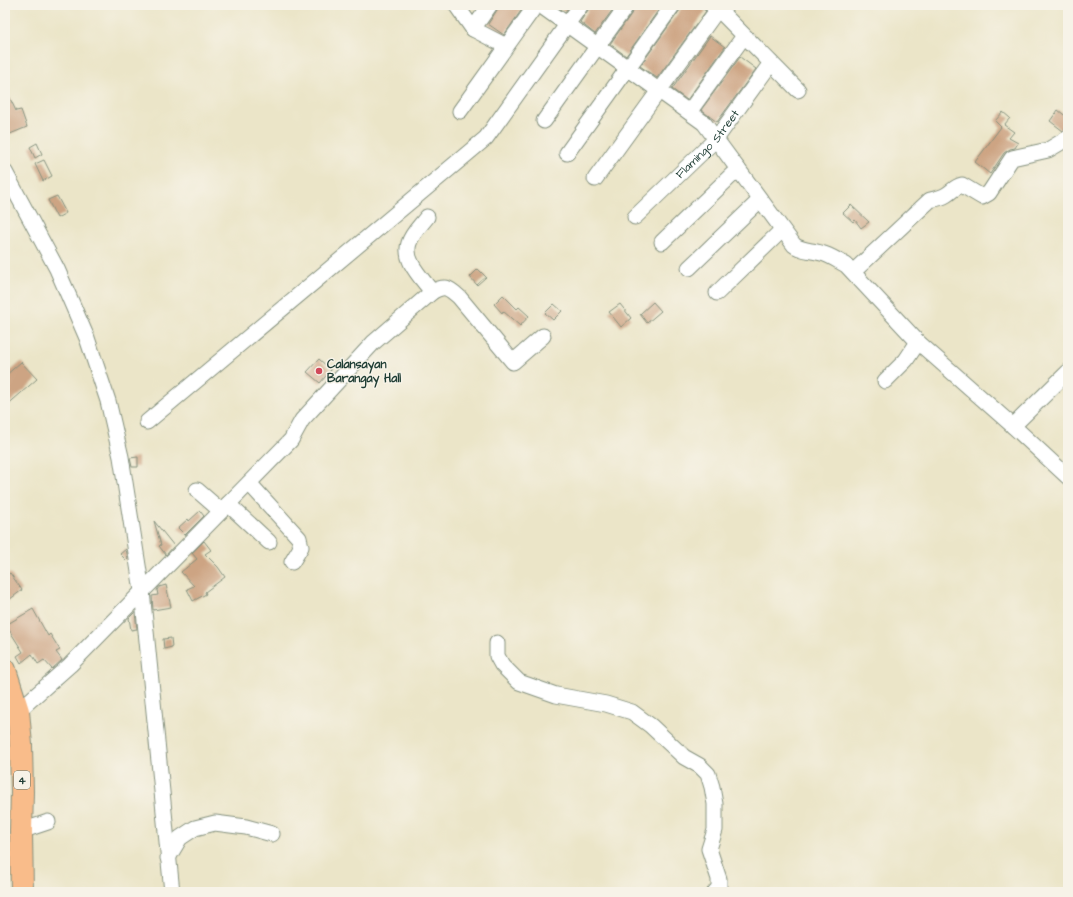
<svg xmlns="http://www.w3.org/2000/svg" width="1073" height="897" viewBox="0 0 1073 897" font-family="'Architects Daughter',sans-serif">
<rect width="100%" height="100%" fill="#f7f3e8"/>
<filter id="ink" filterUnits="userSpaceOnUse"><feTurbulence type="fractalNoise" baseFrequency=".025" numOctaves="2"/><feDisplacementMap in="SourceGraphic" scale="8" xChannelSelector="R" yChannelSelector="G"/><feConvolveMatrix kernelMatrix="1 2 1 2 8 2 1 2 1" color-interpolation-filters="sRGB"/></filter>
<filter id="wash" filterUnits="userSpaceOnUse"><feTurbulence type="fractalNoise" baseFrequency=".012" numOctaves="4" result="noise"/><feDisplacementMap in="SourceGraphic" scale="16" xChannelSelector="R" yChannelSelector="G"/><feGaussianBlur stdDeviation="0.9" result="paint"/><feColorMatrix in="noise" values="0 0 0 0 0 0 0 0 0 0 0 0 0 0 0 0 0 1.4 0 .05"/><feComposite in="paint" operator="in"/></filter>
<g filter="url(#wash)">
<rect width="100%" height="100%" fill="#ebe5c8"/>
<g id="blocks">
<path fill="#cda483" d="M499,5H525L504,35L488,24L497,10Z
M555,5H570L565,12Z
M590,5H616L595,34L580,22L588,10Z
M636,5H662L626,56L610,44L634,10Z
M682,5H697L706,11L657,78L640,66L680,10Z
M710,36L725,47L687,100L672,89Z
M740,57L756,69L717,122L701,110Z
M5,88L16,111L21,110L27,127L10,134L5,121Z
M1058,110L1068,118V126L1063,131L1050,121Z
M1003,112L1010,118L1004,125L1014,132L1009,138L1018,143L1015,148L1010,149L1004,153L990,174L975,162L1001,127L995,121Z
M37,143L42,154L35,158L30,147Z
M44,160L52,176L43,181L35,164Z
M57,196L66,213L57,218L48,200Z
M851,205L869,222L861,228L855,220L853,222L843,213Z
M478,269L486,277L477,285L470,277Z
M503,295L517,309L519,307L529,316L520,326L503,311L502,313L494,304Z
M653,302L661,311L647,323L640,314Z
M554,304L562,311L553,320L545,313Z
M620,304L631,318L621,327L609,312Z
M319,359L331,370L320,383L307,372Z
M21,362L37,379L5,407V376Z
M138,457V467H132L130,458Z
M200,511L204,516L185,535L178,528L188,519L189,521Z
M154,521L174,546L166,555L159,546L161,545Z
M204,541L211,550L205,554L218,567L225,577L205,592L206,594L193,601L187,589L194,586L181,572L197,559L192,553Z
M126,549L128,558L126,560L120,554Z
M10,573L22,590L5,603V577Z
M166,585L171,607L153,610L152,596L158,595L157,590L159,587Z
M33,609L48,636L50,634L60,650L56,652L62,660L52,669L44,660L38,664L32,654L21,663L17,656L23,652L6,625Z
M135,612L137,629L131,630L129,618Z
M171,638L172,647L164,649L163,639Z"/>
</g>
</g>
<g filter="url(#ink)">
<use href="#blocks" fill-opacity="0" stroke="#85917e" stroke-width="1"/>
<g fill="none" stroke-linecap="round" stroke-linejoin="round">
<g stroke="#85917e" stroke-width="17">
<g id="minor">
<path d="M456,5L473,29L506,46"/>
<path d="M540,5L704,123L794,245C801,251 812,250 821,253C830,255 838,261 846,265L918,342L1013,426L1068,477"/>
<path d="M712,5L718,9L798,90"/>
<path d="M473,29L490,5"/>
<path d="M460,111L536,5"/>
<path d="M689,112L744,36"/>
<path d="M544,121L627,5"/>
<path d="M567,153L673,5"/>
<path d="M5,172L57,269L87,338L108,401L121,457L142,591L172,892"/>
<path d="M595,179L718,9"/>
<path d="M427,217C421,225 412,233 409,243C403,261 422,278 432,292"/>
<path id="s1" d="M635,217L716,139L771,63"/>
<path d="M662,242L738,169"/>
<path d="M689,268L760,200"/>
<path d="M853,272L930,200C935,199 941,198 946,195C953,191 954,187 962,185L982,197L989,193L1012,158L1048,150L1068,138"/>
<path d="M717,293L782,230"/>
<path d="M885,381L906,360L918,342"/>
<path d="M147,422L486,138L581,5"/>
<path d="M1013,426L1068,372"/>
<path d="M249,483L299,538L301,547L292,562"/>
<path d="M197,490L221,511"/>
<path d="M228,504L269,542"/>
<path d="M497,643V656L502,665L519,682L556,695L606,704L632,712L651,726L684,757L700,766L708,774L712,787L715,804V830L709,849L719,879V888L715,892"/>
<path d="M18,711L70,665L291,440L302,420L373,343L432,292C445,285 448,287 459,297L513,362L543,336"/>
<path d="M21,831L48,822"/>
<path d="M168,858L180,838L195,828L215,823L246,827L272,834"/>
</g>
</g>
<g stroke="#85917e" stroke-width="24">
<path id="highway" d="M5,670L18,711L21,745L22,792L21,831L22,892"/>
</g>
<use href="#minor" stroke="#fff" stroke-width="15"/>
<use href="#highway" stroke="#f9bc8a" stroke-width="22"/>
</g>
</g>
<circle fill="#d1495b" stroke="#f7f3e8" stroke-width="1.5" cx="319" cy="371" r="4"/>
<g text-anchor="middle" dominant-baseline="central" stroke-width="3" stroke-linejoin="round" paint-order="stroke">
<rect fill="#f7f3e8" stroke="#60746a" stroke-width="1" x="14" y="771" width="16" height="18" rx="3"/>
<g font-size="11" font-weight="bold" fill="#1f3d34">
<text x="22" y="780">4</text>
</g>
<g font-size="12" fill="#1f3d34" stroke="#f7f3e8">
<text stroke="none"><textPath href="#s1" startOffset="103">Flamingo Street</textPath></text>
</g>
<g font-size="12" font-weight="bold" fill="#1f3d34" stroke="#f7f3e8" text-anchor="start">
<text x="327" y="364">Calansayan<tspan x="327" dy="14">Barangay Hall</tspan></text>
</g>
</g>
<rect width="1073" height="897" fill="none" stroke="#f7f3e8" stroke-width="20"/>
</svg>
